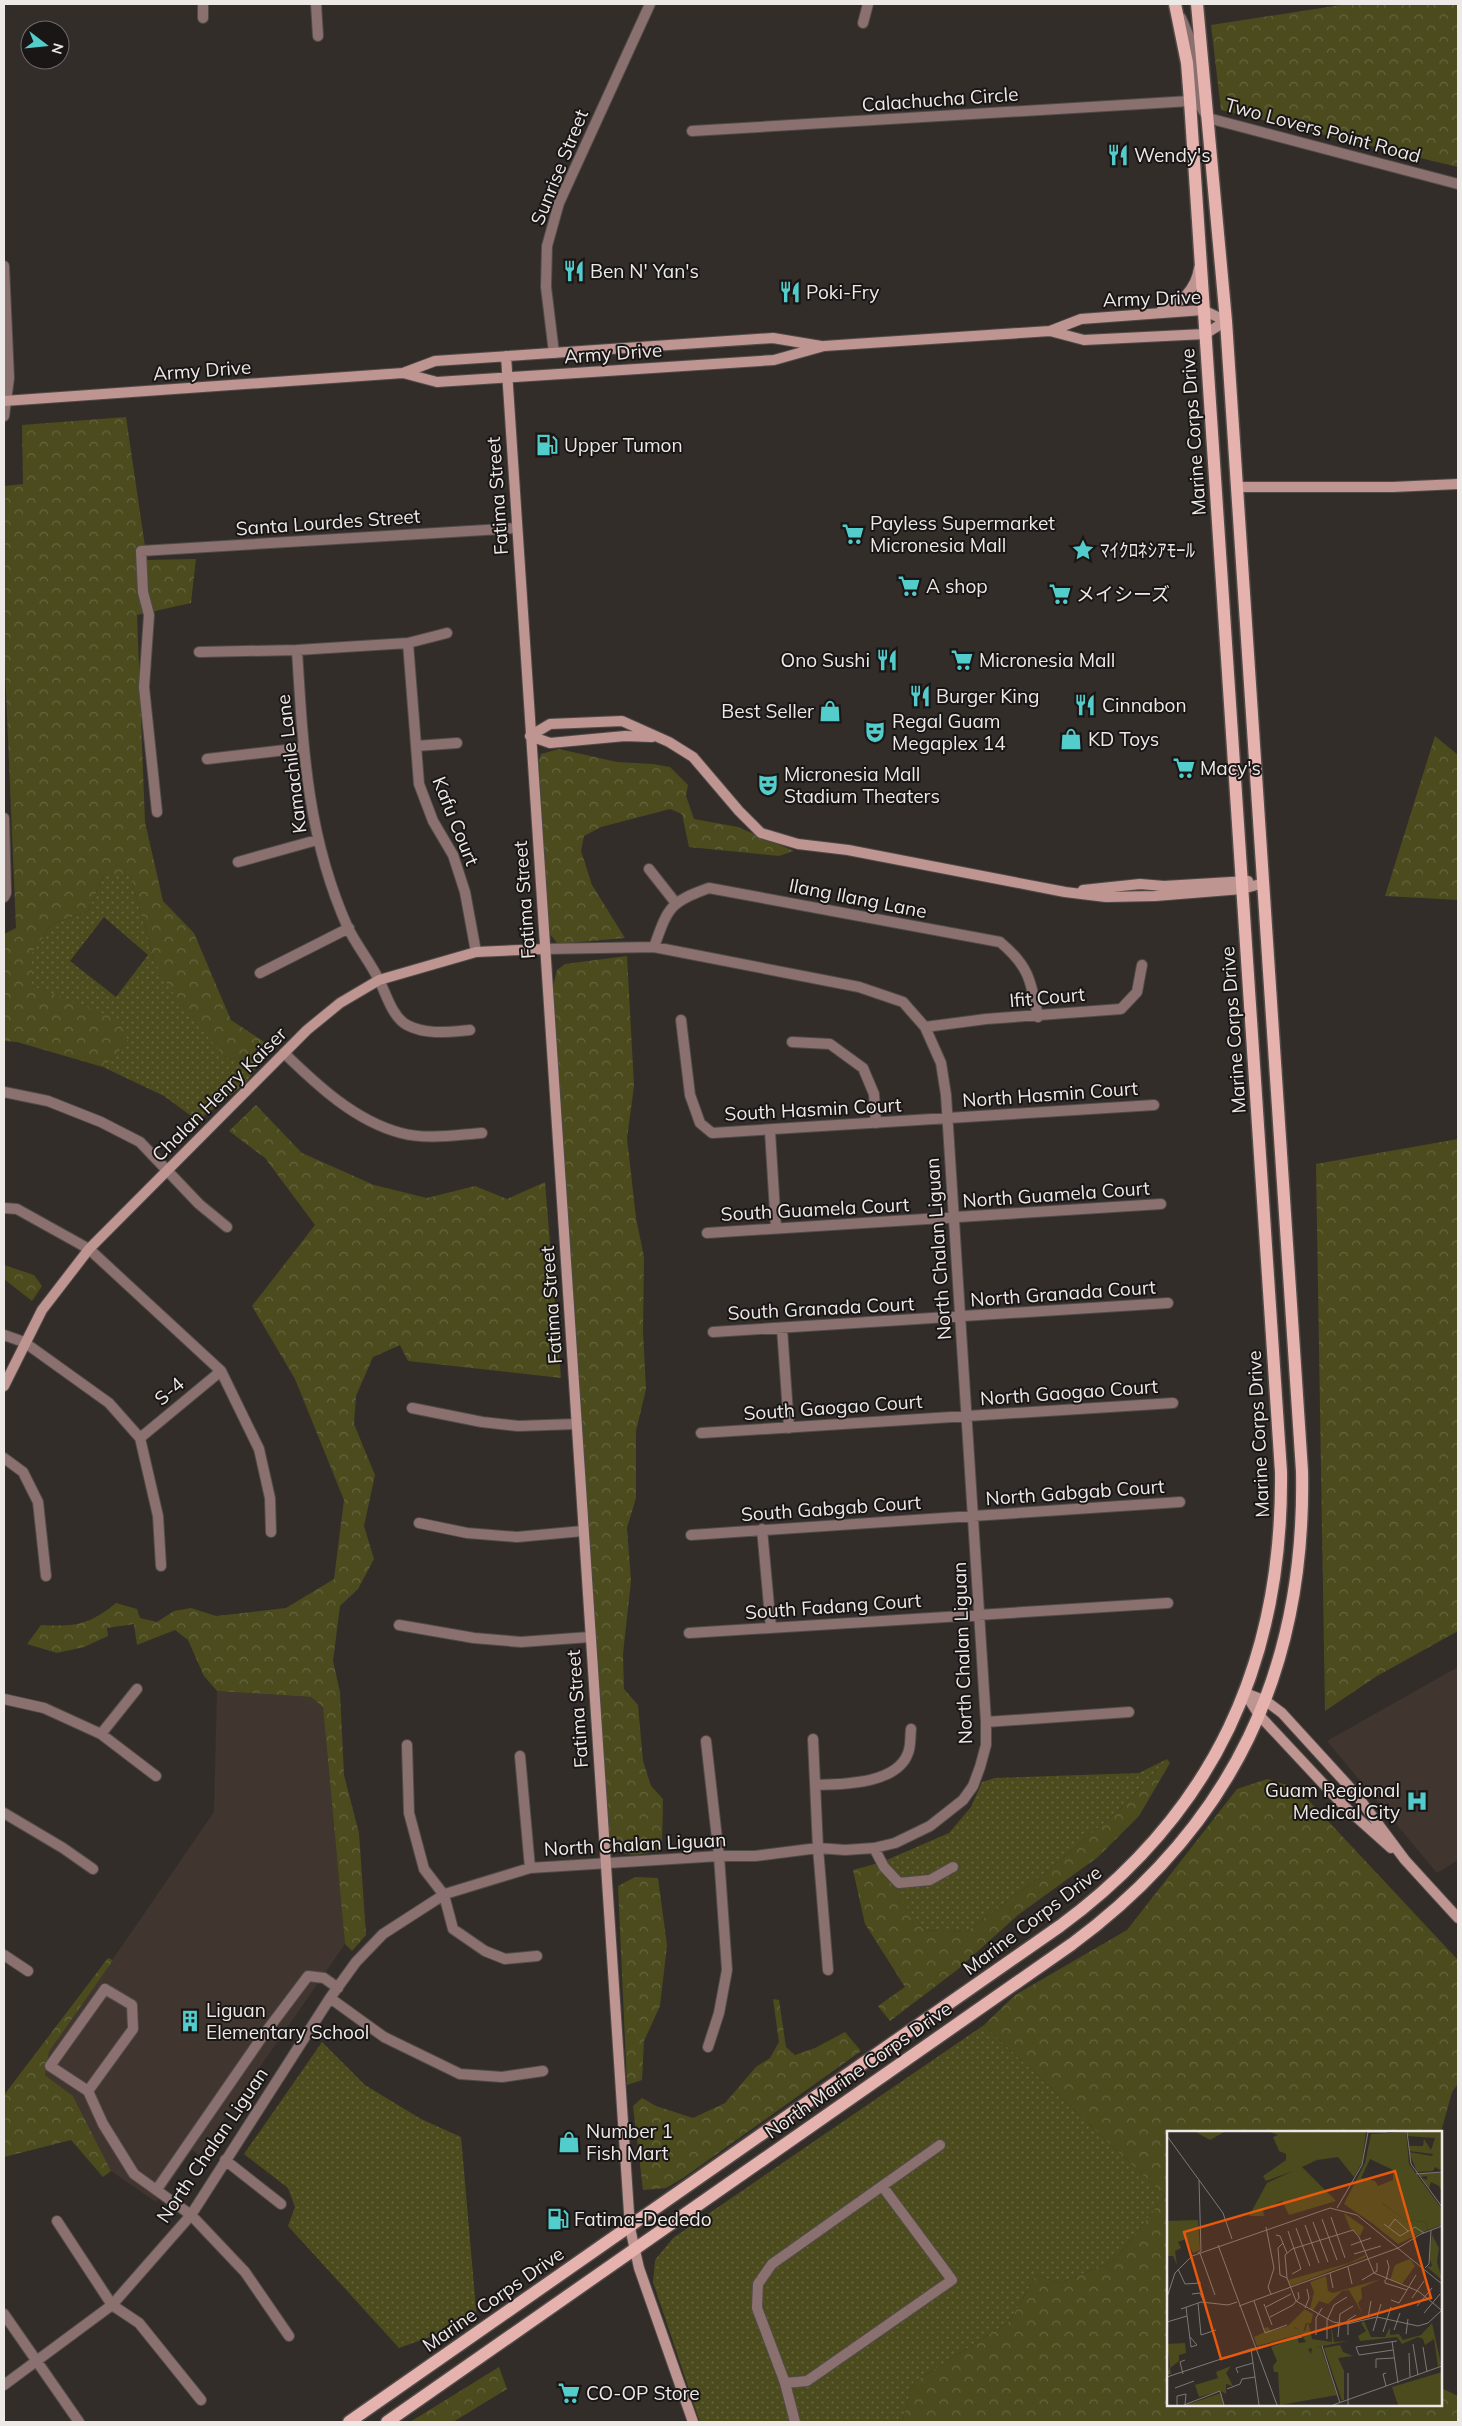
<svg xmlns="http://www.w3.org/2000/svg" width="1462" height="2426" viewBox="0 0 1462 2426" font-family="Mulish,'Noto Sans JP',sans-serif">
<defs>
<pattern id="grass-dots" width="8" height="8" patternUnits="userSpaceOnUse" patternTransform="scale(1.25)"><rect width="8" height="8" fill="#4b4b1e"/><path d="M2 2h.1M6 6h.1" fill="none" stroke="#65653f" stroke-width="1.8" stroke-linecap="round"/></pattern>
<pattern id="forest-crowns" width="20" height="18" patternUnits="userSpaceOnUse" patternTransform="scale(1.25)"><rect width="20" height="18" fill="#4b4b1e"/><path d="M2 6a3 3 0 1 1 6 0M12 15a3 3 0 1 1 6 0" fill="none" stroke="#65653f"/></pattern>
</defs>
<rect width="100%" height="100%" fill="#332d2a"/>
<path fill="#41352f" d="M1458,1667V1860L1437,1873L1327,1741Z
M217,1691L311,1697L323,1707L345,1944L199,2155L192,2150L156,2202L111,2171L73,2096L45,2075L49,2052L214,1812Z"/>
<path fill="url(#grass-dots)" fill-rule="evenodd" d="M104,875H130L155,963L226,1058L262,1059L246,1083L198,1121L164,1096L103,1067L127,1041L63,999L32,986V953L52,924L88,911ZM104,917L148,955L116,997L70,961Z
M1167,1759L1120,1809L1050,1869L966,1932L925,1930L899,1898V1883L882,1862L949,1833L971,1807L982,1782L995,1778L1139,1773Z
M984,2025L1165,2196L1114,2261L1060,2283L1036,2275L1010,2321L913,2383L902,2422H700L653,2282L655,2260L673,2238Z
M322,2042L365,2085L421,2119L461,2137L477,2320L399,2348L288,2226L295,2207L288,2188L244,2154Z"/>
<path fill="url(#forest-crowns)" d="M1347,4H1458V167L1221,110L1211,25Z
M126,417L147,560L196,559L191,603L137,615L145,822L163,901L194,933L231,1020L269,1045L262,1059L226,1058L182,1008L155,963L130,875H104L88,911L52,924L32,953V986L121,1020L128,1041L103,1067L17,1042L4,1041V934L16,928L4,644V486L23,484L22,425Z
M1435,736L1458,755V900L1385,896Z
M559,749L617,762L653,764L670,767L688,785L686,796L694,819L738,827L794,851L779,856L689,847L682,814L670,809L601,827L584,836L581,851L592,885L625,938L558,944L549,933L539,761L541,754Z
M627,956L634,1086L627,1138L636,1218L644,1257L643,1331L646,1389L636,1431V1498L627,1528L631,1581L623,1654L624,1689L638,1705L643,1761L651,1786L663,1799L662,1850C642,1854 623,1861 608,1842L553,987L557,970L565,964Z
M256,1105L302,1153L374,1185L427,1198L475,1186L507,1199L545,1182L561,1378L408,1361L400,1345L373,1357L356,1396L354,1424L375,1475L364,1526L374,1559L358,1589L340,1606L333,1661L340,1692L344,1775L359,1833L366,1935L352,1951L345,1944L323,1707L311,1697L217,1691L204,1676L188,1640L175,1630L137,1645L134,1624L107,1628L108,1636L84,1647L57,1653L27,1644L41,1625C75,1627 89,1625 116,1603L137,1609L140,1618L157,1622L174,1611L191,1608L216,1616L286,1608L334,1579L344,1500L295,1379L252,1306L315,1225L265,1158L229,1131Z
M1458,1139V1631L1377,1676L1325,1711L1316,1164Z
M4,1265L34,1275L42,1286L32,1301L4,1279Z
M1167,1759L1170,1763L1139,1816L1098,1857L1018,1915L957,1970L890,2021L878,2006L905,1987L865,1924L853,1870L882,1862L899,1883L900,1898L925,1930L966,1932L1050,1869L1120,1809Z
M1267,1779L1297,1788L1458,1960V2084L1452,2092L1441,2132H1168V2405H1441V2388L1458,2396V2422H902L913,2383L1010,2321L1036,2275L1060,2283L1114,2261L1165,2196L984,2025L1015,1995L1127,1930L1237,1789Z
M635,1877L658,1878L667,1945L660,2006L644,2041L642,2080L627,2085L618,1886Z
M108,1958L113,1960L49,2052L45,2075L73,2096L111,2171L103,2177L71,2140L4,2157V2095Z
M773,1999L779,2000L786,2047L795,2055L815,2048L845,2032L861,2051L683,2178L666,2188L643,2190L633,2106L642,2098L656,2106L693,2118L725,2103L756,2067L770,2058L779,2042Z
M499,2367L507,2389L453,2422H410Z"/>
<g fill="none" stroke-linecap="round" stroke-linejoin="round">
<g stroke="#514b48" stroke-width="12">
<path id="street" d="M203,4V18
M316,4L318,36
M1181,18L1190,39L1201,107L1208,118L1458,184
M863,23L868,4
M692,131L1190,101
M4,266L9,378L4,416
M554,353L546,287L547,246L559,203L650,4
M408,643L419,784L433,821L453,855L465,892L476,952
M297,650C303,748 307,837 348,928C357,946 370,962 379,980C386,993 392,1017 407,1025C426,1035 448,1032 470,1030
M199,652L297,650L408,643L447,633
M416,746L457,743
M207,759L303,748
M157,812L144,687L149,615L143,592L141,551L517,528
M4,818L6,893L4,897
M238,862L317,840
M649,869L675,902
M654,947C668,908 669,902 709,888L1000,942C1029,966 1031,981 1038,1017
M260,973L349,928
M681,1020L690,1095L700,1123L712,1133L1154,1105
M925,1027L986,1019L1121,1009L1137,992L1142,965
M792,1042L830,1044L863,1068L874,1094L876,1123
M284,1053C317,1085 355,1121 401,1133C426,1140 456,1135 482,1133
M4,1092L48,1101L101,1122L140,1142L199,1204L227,1227
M770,1131L776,1228
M4,1208L17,1209L89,1249L221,1371L259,1449L270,1498L271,1532
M707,1233L1161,1204
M782,1328L789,1428
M713,1332L1168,1303
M4,1335L24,1342L109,1403L140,1438L158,1516L161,1566
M412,1408L482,1422L518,1426L576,1424
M701,1433L1173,1403
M140,1438L221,1371
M4,1458L23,1472L38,1502L46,1576
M419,1523L467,1533L517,1537L583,1531
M762,1529L771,1628
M691,1535L1180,1502
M399,1625L474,1638L521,1642L590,1637
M689,1633L1168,1603
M4,1699L44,1708L101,1734L156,1776
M986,1722L1129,1712
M101,1734L137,1689
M813,1739L818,1848L828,1970
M706,1741L719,1856L727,1970L719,2013L708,2047
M407,1745L409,1813L424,1869L444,1895L453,1929L485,1951L505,1959L537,1956
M520,1756L530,1868
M817,1785C844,1784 897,1784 908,1753C911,1746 910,1737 911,1729
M4,1813L63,1848L93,1869
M874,1848L884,1867L899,1883L930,1880L953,1867
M4,1955L28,1971
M330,1998L384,2037L460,2074L502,2077L543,2071
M88,2091L133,2029L132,2005L105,1989L50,2066L88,2091L103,2124L134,2174L191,2215L245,2272L289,2336
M225,2160L281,2204
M157,2189L262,2037L308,1976L324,1978L338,1988
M57,2221L112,2305L139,2323L201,2400
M4,2314L79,2422
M785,2383L807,2381L952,2280L883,2187
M4,2385L112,2305L191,2215L330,1998L356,1962L383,1934L445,1894L530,1868L719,1856H755L818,1848L845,1850L874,1848L895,1843L930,1826L963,1800L973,1786L980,1767L986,1745V1722L946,1095L941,1063L925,1027L903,1002L859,987L654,947L544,949
M795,2422L785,2383L757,2308L758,2284L772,2264L940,2145"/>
</g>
<g stroke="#514b48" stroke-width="12">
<path id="secondary" d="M1161,311C1181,304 1196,289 1199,268
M1050,331L1084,340L1205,334L1226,321
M506,356L630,2228L639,2268L693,2422
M403,373L437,382L774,360L824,346L1050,331L1081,319L1203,310L1226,321
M4,401L403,373L435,361L773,338L821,346
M1237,487H1393L1458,484
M530,736L550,724L622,721L669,742L693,757L739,811L761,833L798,844L848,850L1065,892L1106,897L1155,896L1242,889L1264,883
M530,736L550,743L625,736L652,737
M1083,890L1140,884L1164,886L1248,881
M4,1386L42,1310L89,1249L307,1030L340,1003L379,980L476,952L544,949
M1245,1693L1266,1701L1282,1713L1355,1793L1405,1860L1458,1918
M1245,1693L1259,1715L1345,1807L1391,1848"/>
</g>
<g stroke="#514b48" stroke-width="15">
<path id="primary" d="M349,2422L1060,1926C1214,1813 1283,1662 1281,1472L1190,101L1187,63L1175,4
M387,2422L1072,1944C1233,1825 1306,1669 1302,1471L1226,321L1197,4"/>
</g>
<use href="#street" stroke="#8a706e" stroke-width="10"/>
<use href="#secondary" stroke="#be9591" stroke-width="10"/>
<use href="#primary" stroke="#e6b2ad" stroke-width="12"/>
</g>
<defs>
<g id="restaurant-bare" transform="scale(1.725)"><path d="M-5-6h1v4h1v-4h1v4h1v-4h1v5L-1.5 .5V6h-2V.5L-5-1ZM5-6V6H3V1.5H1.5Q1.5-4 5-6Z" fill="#53cdcb" stroke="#191615" stroke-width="2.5" paint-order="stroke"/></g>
<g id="fuel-bare" transform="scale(1.725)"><path d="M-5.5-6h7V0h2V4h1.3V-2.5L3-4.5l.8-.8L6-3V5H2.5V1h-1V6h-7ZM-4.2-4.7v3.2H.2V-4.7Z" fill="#53cdcb" stroke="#191615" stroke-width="2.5" paint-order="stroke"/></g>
<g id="supermarket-bare" transform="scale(1.725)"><path d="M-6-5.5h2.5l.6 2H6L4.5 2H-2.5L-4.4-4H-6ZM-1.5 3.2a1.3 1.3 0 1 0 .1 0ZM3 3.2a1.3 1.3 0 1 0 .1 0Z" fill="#53cdcb" stroke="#191615" stroke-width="2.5" paint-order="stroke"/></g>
<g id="sight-bare" transform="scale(1.725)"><path d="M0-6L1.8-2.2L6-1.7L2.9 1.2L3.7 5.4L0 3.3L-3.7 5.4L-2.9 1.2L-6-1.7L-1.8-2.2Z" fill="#53cdcb" stroke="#191615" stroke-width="2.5" paint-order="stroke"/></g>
<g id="shop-bare" transform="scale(1.725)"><path d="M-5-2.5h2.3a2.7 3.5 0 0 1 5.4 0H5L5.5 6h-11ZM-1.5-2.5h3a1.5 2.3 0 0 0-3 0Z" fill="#53cdcb" stroke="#191615" stroke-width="2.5" paint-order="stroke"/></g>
<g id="theatre-bare" transform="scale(1.725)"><path d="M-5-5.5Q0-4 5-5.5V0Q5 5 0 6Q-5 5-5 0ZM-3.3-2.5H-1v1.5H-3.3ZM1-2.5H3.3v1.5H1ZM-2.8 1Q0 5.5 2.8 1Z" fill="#53cdcb" stroke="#191615" stroke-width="2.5" paint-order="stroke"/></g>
<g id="hospital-bare" transform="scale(1.725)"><path d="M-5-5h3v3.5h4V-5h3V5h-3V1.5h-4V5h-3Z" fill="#53cdcb" stroke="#191615" stroke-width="2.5" paint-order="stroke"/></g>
<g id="building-bare" transform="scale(1.725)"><path d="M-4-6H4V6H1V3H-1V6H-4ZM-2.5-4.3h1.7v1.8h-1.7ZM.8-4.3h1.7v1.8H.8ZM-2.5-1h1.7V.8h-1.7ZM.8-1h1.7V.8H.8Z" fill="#53cdcb" stroke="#191615" stroke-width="2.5" paint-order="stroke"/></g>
</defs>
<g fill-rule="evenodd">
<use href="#restaurant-bare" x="1118" y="155"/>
<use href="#restaurant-bare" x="574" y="271"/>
<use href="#restaurant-bare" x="790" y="292"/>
<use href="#fuel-bare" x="547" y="445"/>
<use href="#supermarket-bare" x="853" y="534"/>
<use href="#sight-bare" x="1083" y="550"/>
<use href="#supermarket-bare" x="909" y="586"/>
<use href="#supermarket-bare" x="1060" y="594"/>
<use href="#restaurant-bare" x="887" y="660"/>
<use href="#supermarket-bare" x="962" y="660"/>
<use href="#restaurant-bare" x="920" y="696"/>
<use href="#restaurant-bare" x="1085" y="705"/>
<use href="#shop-bare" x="830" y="711"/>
<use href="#theatre-bare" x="875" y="732"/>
<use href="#shop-bare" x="1071" y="739"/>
<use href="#supermarket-bare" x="1184" y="768"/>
<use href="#theatre-bare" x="768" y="785"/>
<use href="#hospital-bare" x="1417" y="1801"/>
<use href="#building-bare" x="190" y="2021"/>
<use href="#shop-bare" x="569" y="2142"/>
<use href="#fuel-bare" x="558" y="2219"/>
<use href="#supermarket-bare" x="569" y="2393"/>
</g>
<g text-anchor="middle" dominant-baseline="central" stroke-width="4" stroke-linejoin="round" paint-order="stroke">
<g font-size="19" fill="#ede9e7" stroke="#191615">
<text transform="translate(940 99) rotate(-4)">Calachucha Circle</text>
<text transform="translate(1323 130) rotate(15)">Two Lovers Point Road</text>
<text transform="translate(559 167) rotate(-68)">Sunrise Street</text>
<text transform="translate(1152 298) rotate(-2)">Army Drive</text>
<text transform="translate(613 353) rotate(-4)">Army Drive</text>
<text transform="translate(202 370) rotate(-4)">Army Drive</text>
<text transform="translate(1193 432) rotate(-94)">Marine Corps Drive</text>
<text transform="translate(497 496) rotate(-94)">Fatima Street</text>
<text transform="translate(328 522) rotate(-4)">Santa Lourdes Street</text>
<text transform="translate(291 764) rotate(-97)">Kamachile Lane</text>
<text transform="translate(456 821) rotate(68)">Kafu Court</text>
<text transform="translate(858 898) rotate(11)">Ilang Ilang Lane</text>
<text transform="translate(524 900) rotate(-94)">Fatima Street</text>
<text transform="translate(1047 997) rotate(-5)">Ifit Court</text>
<text transform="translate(1233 1030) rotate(-94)">Marine Corps Drive</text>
<text transform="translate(219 1094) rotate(-45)">Chalan Henry Kaiser</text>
<text transform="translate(1050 1094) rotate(-4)">North Hasmin Court</text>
<text transform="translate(813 1109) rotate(-3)">South Hasmin Court</text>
<text transform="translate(1056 1194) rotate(-4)">North Guamela Court</text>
<text transform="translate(815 1209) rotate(-3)">South Guamela Court</text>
<text transform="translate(938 1249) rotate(-94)">North Chalan Liguan</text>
<text transform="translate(1063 1293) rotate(-4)">North Granada Court</text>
<text transform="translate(551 1305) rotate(-94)">Fatima Street</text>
<text transform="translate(821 1308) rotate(-3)">South Granada Court</text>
<text transform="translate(169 1391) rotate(-40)">S-4</text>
<text transform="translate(1069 1392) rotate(-4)">North Gaogao Court</text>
<text transform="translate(833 1407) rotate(-4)">South Gaogao Court</text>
<text transform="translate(1258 1434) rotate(-93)">Marine Corps Drive</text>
<text transform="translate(1075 1492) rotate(-4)">North Gabgab Court</text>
<text transform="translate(831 1508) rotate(-4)">South Gabgab Court</text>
<text transform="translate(833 1606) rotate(-4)">South Fadang Court</text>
<text transform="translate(962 1653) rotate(-92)">North Chalan Liguan</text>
<text transform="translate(577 1709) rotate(-94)">Fatima Street</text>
<text transform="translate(635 1844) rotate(-3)">North Chalan Liguan</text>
<text transform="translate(1032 1920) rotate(-37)">Marine Corps Drive</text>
<text transform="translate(858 2070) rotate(-35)">North Marine Corps Drive</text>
<text transform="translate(212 2145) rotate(-56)">North Chalan Liguan</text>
<text transform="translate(493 2299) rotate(-35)">Marine Corps Drive</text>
</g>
<g font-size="19" fill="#ede9e7" stroke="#191615" text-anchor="start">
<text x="1134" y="155">Wendy's</text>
<text x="590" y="271">Ben N' Yan's</text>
<text x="806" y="292">Poki-Fry</text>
<text x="564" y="445">Upper Tumon</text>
<text x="870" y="523">Payless Supermarket<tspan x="870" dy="22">Micronesia Mall</tspan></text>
<text x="1100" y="550">ﾏｲｸﾛﾈｼｱﾓｰﾙ</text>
<text x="926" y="586">A shop</text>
<text x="1076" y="594">メイシーズ</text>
<text x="870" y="660" text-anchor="end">Ono Sushi</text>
<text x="979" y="660">Micronesia Mall</text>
<text x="936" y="696">Burger King</text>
<text x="1102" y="705">Cinnabon</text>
<text x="814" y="711" text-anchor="end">Best Seller</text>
<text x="892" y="721">Regal Guam<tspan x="892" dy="22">Megaplex 14</tspan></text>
<text x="1088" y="739">KD Toys</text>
<text x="1200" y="768">Macy's</text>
<text x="784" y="774">Micronesia Mall<tspan x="784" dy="22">Stadium Theaters</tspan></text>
<text x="1400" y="1790" text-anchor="end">Guam Regional<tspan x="1400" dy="22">Medical City</tspan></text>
<text x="206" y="2010">Liguan<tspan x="206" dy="22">Elementary School</tspan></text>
<text x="586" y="2131">Number 1<tspan x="586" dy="22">Fish Mart</tspan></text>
<text x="574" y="2219">Fatima-Dededo</text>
<text x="586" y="2393">CO-OP Store</text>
</g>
</g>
<g transform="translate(1167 2131)">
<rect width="275" height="275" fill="#332d2a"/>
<path d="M215,72L238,89L259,91L261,99L231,113L205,92ZM177,82L197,96L193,105L183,97ZM243,128L248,135L235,153L223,149L228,134ZM139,179L146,183L144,192H139L136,201L126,195L133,190ZM54,262L57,274H19Z" fill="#4b4b1e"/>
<path d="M29,1H57L43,9ZM103,1H199L195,32L187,46L171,26L150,29L135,36L169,70L122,84L115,70L96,78L97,85H82L100,52L126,40L99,50L96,45L119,29V23L112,20L106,6L111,4ZM239,1L242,33L275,78V94L261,99L259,91L238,89L216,72L205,92L177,73L198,32L204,3ZM203,28L226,39V49L211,55L208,50L194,47ZM241,1H275V40L268,36L266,40L250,41L242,21L265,25L266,23L242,20V15H256L257,8L264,19L268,7L241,5ZM253,42H275V61L272,55L264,51L262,57L255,47L260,49V45L253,46ZM31,89L33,119L26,122L19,108L11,111L14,117L8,120L10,134L6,125H0V90ZM265,104L272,117L270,131L275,149L260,136L265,135L262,125ZM198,124L199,126L124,155L121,149L182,132ZM159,145L161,160L166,162L214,148L194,157L195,167L191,172L196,184L182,159L175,160L161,173L152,170L146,180L143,178L147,161L143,151ZM138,178L140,182L127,197L138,200L141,191L145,208L165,211L164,192L167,211L181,210L141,218L144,223L145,217L154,216L170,264L113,274L111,241H107L106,235L110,230L104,216L130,206L132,212L139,211L134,203L90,215L87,206L98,201L97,197L101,196L104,200L121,195ZM197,190L204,206H218L223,196V204L232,203L236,209L254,204L265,192L274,233L271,236L267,208L258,214L256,208L251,206L235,213L230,206L193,210L191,205L199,200L194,192ZM18,212L19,222L12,224V230L3,237L4,243H0L3,235L0,213ZM173,214L176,221L186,225L171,227L177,240V269L175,270L157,217ZM64,235L59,242L66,255L59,253V263L54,260L32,266L28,254L51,247L49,241ZM275,241V274H231L225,256Z" fill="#4b4b1e" fill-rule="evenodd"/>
<path d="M261,260L271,266L273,274H257Z" fill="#4b4b1e"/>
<path fill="none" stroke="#7d7876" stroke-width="1" d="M201,1H220M240,1L244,33L275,76M0,5L56,82L65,108M249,43L275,41M170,77L195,34L201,1M164,86L178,127M155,88L170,129M146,91L161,131M217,93L233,105L248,96L257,102M138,94L152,132M99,96L107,137L101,156L104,163M222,96L228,88L241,100M129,97L143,135M121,100L134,138L125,143M109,104L113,105L120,122M116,112L111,117L113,144L120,147M51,114L64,149M184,114L204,107M31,122L34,120L32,49M33,122L48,164M187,123L214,115M181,136L185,153M258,137L262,133L264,99M11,138L18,153L34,152M163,142L166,157M63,147L110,274M195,149L210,140V132M218,149V152L240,159M219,149L222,136L220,129M25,163L33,162L37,171M0,166L8,142L25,125L163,77L190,84L275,153M245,167L257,150M224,169L232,172L249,144M87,170L98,202L120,194M31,172L34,204L49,199M97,173L105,194M72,175L231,117L254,103L275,95M250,175L265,157M19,176L24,216L30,214L23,206M99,176L124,163M138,177L142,167L140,158M14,178L34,171L61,174L70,171M275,179L273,178L266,172L251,160L207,142L192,106L186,99L125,118L118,124L120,147L129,170L166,191L180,193L210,186L251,195L261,192L275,179M257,182L273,163M103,186L126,174L132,167L131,161M201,187L204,170M0,191L20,185M227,199L233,182M206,200L214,173M216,201L224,176M239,203L241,188M149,204V187L155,177M181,204V189L189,184M171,206L173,183L186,175M160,208V189L167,174L180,166M225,210L231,252M246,213L251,244M155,215L173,272M256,216L260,241M84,218L92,274M226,219L192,224L189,216L230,210M242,222L243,246M209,237V228L227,227M71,242L69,237L86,232M181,242V274M219,242L216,243L219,255M16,243L13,231L18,229M0,246L84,218L135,206M8,257L27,250M60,258L73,253L75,248L88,246M10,274V265L19,263L18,274M17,274L53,260L57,274M166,274L275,235"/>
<path fill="#e8590c" fill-opacity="0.15" stroke="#e8590c" stroke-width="2.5" d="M228,40L264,167L54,228L17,101Z"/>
<rect width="275" height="275" fill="none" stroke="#ede9e7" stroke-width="2.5"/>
</g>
<rect width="1462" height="2426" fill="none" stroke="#ede9e7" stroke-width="10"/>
<g transform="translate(45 45) rotate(106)"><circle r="24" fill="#191615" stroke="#6e6a69"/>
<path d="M0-4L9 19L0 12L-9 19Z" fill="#53cdcb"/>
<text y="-8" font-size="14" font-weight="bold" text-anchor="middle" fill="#ede9e7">N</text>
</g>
</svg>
